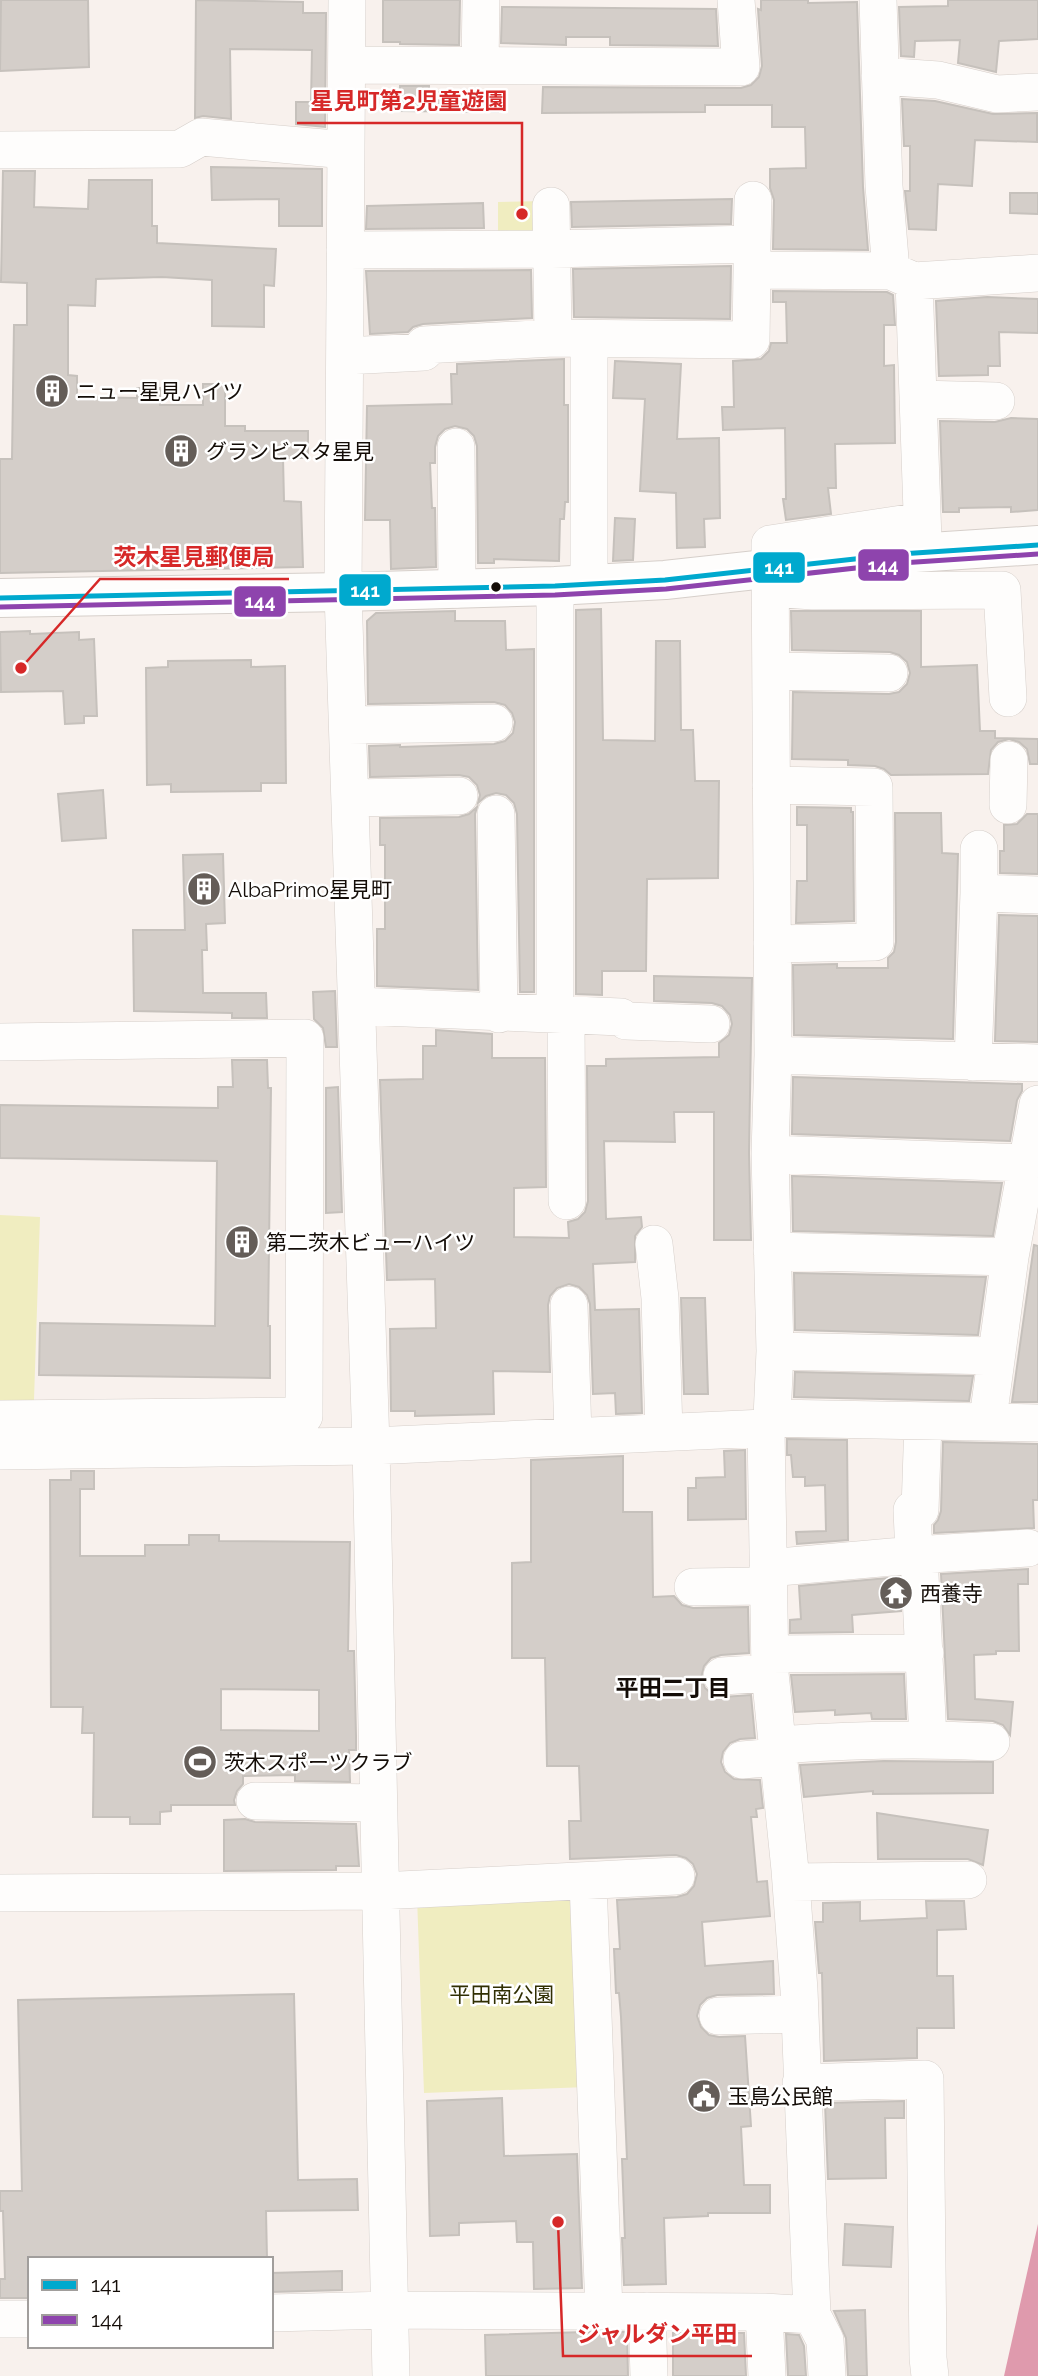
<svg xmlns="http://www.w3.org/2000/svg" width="1038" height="2376" viewBox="0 0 1038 2376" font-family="Raleway,'Noto Sans JP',sans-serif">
<rect width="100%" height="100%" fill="#f8f1ed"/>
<path fill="#f0edc0" d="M547,201L538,238H498V202Z
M0,1215L40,1217L34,1400H0Z
M568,1891L580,1900L587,2087L424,2093L417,1897Z"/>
<path fill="#df9aad" d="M1038,2224V2376H1004Z"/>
<path fill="#d4cec9" stroke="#c6c1bc" stroke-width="2" fill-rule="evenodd" d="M1,0H88L89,67L0,71Z
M196,0L303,2V13H326L325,127L296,124V102H311L312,50L230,49L231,119L203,116L195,118Z
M383,0H460L459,45L400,44V42H383Z
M761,0H808V3L857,2L863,187L868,250L773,249L774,200L770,188V169L806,168L805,127H772V105H705V112L542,113L543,87L741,88L751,85L759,77L762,66L758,9L761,10Z
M948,0H1038V39L999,41L996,72L958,63L960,40L915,41L914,57L901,56L899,7L948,6Z
M502,7L716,9L718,46L610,45V37H566V45L501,43Z
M400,86H429V92L498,94V112L399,111Z
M902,99L935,101L993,114L1037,113V142L975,140L972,186L938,184L936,230L909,229L905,191H910V146H904Z
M211,167L322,169V226H279V199L212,200Z
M3,171H35L34,207L88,209L89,180H152V226H157V243L276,249L274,286L264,285V327L212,326V280L162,277L96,279L95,306L68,305V375L77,376V397L137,398V388H160V405H203V384H225V426H245V431H308V458H283L284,501L301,502L303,567L0,573V459H12L14,325H27V283L1,282Z
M1010,193H1038V214L1010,213Z
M732,199L731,224L572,227L571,202Z
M483,203L484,228L366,229L367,206Z
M731,266L730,319L574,317L573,269Z
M531,270L532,318L423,324L413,327L408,332L370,334L366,271Z
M773,291L887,292L893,295L895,325H884V366L894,365L895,443L835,444L836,488H828L831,514L786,520L783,499H786L785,428L723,430L722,407H734L733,361L761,359L769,351L771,343H787L786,302H773Z
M987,297L1038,299V333L999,332L1000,366H988V375L939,376L936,301Z
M564,359V405H568V502H565L564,519H560L559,561L494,559V563H478L477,446L474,436L467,429L455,426L445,429L438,436L435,447V463H430L432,508H435L436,567L391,569L390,520H365L367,406L452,404L451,374H457V364Z
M615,361L681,364L677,439L719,438L720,518L704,519L705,547L677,548L676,493L640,491L645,399L613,398Z
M1011,418L1038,419V510L1011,512V507L959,508V512H943L940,421L995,422Z
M615,518L635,519L633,560L613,561Z
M601,609L603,740L655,741L656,641H680L681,730H693L695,781H719L718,878L647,879L646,971H602V995L576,994V610Z
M455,611V621H505L506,650L534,649V992H520L517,814L514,803L506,795L496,793L486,796L478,803L480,795L477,785L469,777L459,775L370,777L369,746L400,745V747L494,744L505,741L513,733L515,722L512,713L505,705L494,702L368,704L367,621L376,613Z
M791,611H921V667L977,665L980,731H995V738L1038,739V764H1030L1027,749L1019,742L1009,739L998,742L991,750L988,774L891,775L884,769L875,766L848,765V760L792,759L793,692L889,694L899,692L907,684L910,673L907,662L899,655L890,652L792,650Z
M30,631V634L79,632V640L94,639L97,716H84V723L65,724L63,691L1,692L0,632Z
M251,660V667L285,666L286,783H261V791L171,792V784L147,785L146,668L168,667V661Z
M103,790L106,838L62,841L58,794Z
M477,807L475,814L478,990L377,986V929H385V845H380V818L459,817L469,814Z
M797,807L851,808V812H853L854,921L796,923L797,881H807V825H797Z
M895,813H941L942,853L958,854L953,1039L794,1035L793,965L837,964V968H888V958L894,952L896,942Z
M1027,814H1038V874L1000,873V851H1004V825L1017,824Z
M223,854L225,923L206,924L207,950H202L203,993H266L267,1018H232V1013L134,1011L133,930H185L183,855Z
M999,915L1038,916V1042L995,1041Z
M654,976L752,978L749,1153L751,1240H714V1112H674L675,1142L604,1141L606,1219L641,1217L642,1227L635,1236V1262L593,1264L595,1310L639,1309L642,1413L616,1414L615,1393L593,1394L590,1304L587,1295L579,1287L569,1284L557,1288L550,1296L548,1305L550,1372L493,1371L494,1414L415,1416V1411H391L390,1329L436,1328L435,1279L387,1280L380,1080L423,1079V1046H436V1030L492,1034V1058H545L546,1187L514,1188V1237L569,1238L568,1222L578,1219L585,1212L588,1201L587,1066H606V1059L719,1057V1043L729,1035L732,1024L730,1015L722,1006L712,1003L654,1001Z
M335,991L337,1047H326L323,1028L314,1019L313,992Z
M232,1060H267L268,1088H271L268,1326H270V1378L39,1375L40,1323L215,1326L217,1161L0,1158V1105L218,1108V1087H233Z
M793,1077L1022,1084V1091L1017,1100L1010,1141L792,1134Z
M338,1087L342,1212L326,1213V1088Z
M792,1176L1002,1183L993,1236L793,1231Z
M1034,1245L1038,1246V1402H1012Z
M794,1273L986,1277L978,1335L795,1330Z
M681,1298H705L708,1394H684Z
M795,1372L973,1376L969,1401L794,1397Z
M787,1439L847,1440L848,1540L797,1544L796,1532L826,1531L825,1485L805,1486V1477H793L791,1455H787Z
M943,1442L1038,1444V1500H1033L1034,1528L934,1533V1525L938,1520L941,1511Z
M745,1450L746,1519L688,1520V1488H696V1478L725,1477L724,1451Z
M623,1456V1512H652L653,1597L674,1596L682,1605L693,1608L748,1607L749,1653L721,1655L711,1658L704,1666L701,1678L705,1688L713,1695L723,1697L751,1695L755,1738L740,1739L730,1743L723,1752L721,1762L725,1772L734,1779L760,1780L763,1808L756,1809L757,1817H751L757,1882L767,1881L770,1916L702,1922L705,1966L773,1961L774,1994L717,1995L707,1998L700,2005L697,2016L701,2027L709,2035L719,2037L745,2036L751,2126L741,2127L744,2185H770V2213H708V2216L664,2218L666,2284L624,2285L622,2238H625L622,2159H627L621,2017L619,1993H616L614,1949H620L617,1900L677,1897L687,1894L694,1886L697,1874L693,1864L686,1858L676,1855L570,1859L569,1821H581L579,1766H547L545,1658H512V1563L531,1562V1460Z
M71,1471H94V1489H80V1556H145V1545H189V1535H219V1541L350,1542L348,1651H354L356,1736V1750H349L350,1782L295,1781V1775L243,1776V1784L237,1791L234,1800L235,1805H171V1811L160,1812V1824H130V1817H93L94,1733H82L83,1707H51L50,1480H71ZM221,1689L319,1690V1731L221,1730Z
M1028,1569V1584H1018L1019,1651H996V1654L974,1655L975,1699L1013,1702L1010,1735L1003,1725L993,1721L948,1719L941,1574Z
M899,1577L901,1611L852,1615L853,1632L790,1633V1620L801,1619L799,1586Z
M904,1674L906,1719H872L871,1713L835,1715V1710L795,1712L791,1675Z
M884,1761L993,1762V1793L873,1794V1791L804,1797L800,1765Z
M877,1813L988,1830L983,1865L968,1859H878Z
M245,1819L255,1822L356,1824L359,1866H336V1870L224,1871V1820Z
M926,1901H964L966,1929L937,1930V1976H953L954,2028H917V2058L824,2061L822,1973H819L815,1922H823V1903L860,1902V1921L927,1918Z
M294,1994L298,2180L357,2179L358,2210L266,2211L267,2259H30V2298H0V2279H5L3,2211H0V2191H22L18,2000Z
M502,2098L504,2156L577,2154L582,2288L534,2289L533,2242H517L516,2221L459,2223V2235L430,2236L427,2101Z
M904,2101V2118H885L886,2178L828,2179L825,2103Z
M845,2224L893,2227L891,2267L843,2265Z
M342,2271V2290L271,2292V2273Z
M865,2310L867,2376H848L846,2338L834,2311Z
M586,2332H627L628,2376H486L485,2335Z
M673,2333H744L746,2376H673Z
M786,2334L799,2335L804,2346L806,2376H788Z"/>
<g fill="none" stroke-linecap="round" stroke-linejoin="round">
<g stroke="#d6cfca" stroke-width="38">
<path id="minor" d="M347,0L343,592L371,1446L391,2376
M878,0L884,186L891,271L914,281L1038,273
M347,65L741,67L736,0
M480,66L481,0
M880,76L938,80L997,94L1038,92
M0,150L180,149L201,137L346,150
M551,206L553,338
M752,244L753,200
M345,250L552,249L752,244V270L891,271
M914,281L923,541
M345,356L424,352V345L553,338L751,340L752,270
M918,399L996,401
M456,447L457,589
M589,584V340
M555,586V1016
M771,588L813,591L1002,590L1008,698
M771,671L889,673
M348,725L494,723
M771,785L874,787L875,942L772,944
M351,798L459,796
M1008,805L1009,760
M496,814L499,1014
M979,849V893
M358,1006L621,1017L626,1021L711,1024
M566,1016L567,1201
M0,1042L305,1038L304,1416L0,1419
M773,1055L1038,1063
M973,1062L979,893L1038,895
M770,1154L1026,1163
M654,1244L660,1298L664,1432
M772,1251L1010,1257
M569,1305L573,1436
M775,1351L996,1356
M990,1404L1010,1257L1038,1104
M772,1418L1038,1423
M0,1451L371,1446L766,1428
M914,1555L1028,1548
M919,1555L928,1739
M768,1568L914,1555L912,1510H920L923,1421
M693,1587L768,1586
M770,1654L925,1653
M722,1676L770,1673
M778,1745C849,1740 919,1738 991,1742
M742,1760L778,1757
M255,1801L378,1803
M588,1881L604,2311
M791,1882L968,1880
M0,1893L380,1891L676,1876
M718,2016L799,2014
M801,2083L925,2079L928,2358L930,2376
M647,2311L649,2376
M764,2312L767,2376
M271,2313L390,2310L764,2312L812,2315L799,1990L790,1870L770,1673L766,1428L772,1418L775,1351L770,1154L773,1055L770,544L922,521
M812,2315L825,2340L827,2376
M0,2319H30"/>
</g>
<g stroke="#d6cfca" stroke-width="40">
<path id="major" d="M0,598L343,592L555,586L665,580L900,554L1038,545"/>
</g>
<use href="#minor" stroke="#fefdfc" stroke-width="37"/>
<use href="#major" stroke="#fefdfc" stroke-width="38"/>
<g stroke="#fff" stroke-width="10">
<path id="bus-1" d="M0,598L555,586L665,580L900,554L1038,545"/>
</g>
<g stroke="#fff" stroke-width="10">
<path id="bus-2" d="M0,607L555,595L666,589L901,563L1038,554"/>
</g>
<use href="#bus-1" stroke="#00a9ce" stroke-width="5"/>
<use href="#bus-2" stroke="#8e44ad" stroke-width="5"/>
</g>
<defs>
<g id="building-disc" transform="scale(1.75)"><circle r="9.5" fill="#645d58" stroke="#fff"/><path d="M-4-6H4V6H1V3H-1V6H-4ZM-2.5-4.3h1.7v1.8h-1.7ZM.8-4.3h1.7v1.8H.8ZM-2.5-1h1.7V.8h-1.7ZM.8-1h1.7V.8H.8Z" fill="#fff"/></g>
<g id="temple-disc" transform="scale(1.75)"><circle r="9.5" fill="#645d58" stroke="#fff"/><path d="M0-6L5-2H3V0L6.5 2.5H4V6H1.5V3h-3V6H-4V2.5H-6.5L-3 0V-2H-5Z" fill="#fff"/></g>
<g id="stadium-disc" transform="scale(1.75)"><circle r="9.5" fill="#645d58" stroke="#fff"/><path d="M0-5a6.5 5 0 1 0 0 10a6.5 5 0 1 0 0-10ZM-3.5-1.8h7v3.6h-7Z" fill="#fff"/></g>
<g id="civic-disc" transform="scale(1.75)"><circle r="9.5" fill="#645d58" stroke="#fff"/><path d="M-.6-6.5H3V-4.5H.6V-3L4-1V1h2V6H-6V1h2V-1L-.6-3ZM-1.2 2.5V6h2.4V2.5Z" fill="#fff"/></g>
</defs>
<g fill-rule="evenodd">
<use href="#building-disc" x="52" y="391"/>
<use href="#building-disc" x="181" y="451"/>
<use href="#building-disc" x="204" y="889"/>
<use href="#building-disc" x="242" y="1242"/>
<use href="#temple-disc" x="896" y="1593"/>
<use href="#stadium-disc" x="200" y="1762"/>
<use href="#civic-disc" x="704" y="2096"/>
</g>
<circle fill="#140d08" stroke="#fff" stroke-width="2.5" cx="496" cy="587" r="6"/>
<g text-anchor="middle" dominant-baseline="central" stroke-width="5" stroke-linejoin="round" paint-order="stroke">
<g font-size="21" fill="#140d08" stroke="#fff" text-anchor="start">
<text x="76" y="391">ニュー星見ハイツ</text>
<text x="206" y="451">グランビスタ星見</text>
<text x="228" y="889">AlbaPrimo星見町</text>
<text x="266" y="1242">第二茨木ビューハイツ</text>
<text x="920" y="1593">西養寺</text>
<text x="224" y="1762">茨木スポーツクラブ</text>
<text x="728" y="2096">玉島公民館</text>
</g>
<g font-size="21" fill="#302f03" stroke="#fff">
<text x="502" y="1994">平田南公園</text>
</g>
<g font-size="23" font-weight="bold" fill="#140d08" stroke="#fff">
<text x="673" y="1687">平田二丁目</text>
</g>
</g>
<path fill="none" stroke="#d62828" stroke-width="2.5" d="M522 214L522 123H297M21 668L100 579H289M558 2222L563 2356H752"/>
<g fill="#d62828" stroke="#fff" stroke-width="2.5">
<circle cx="522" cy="214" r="7"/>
<circle cx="21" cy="668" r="7"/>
<circle cx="558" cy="2222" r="7"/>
</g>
<g font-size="23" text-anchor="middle" font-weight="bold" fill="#d62828" stroke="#fff" stroke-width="5" stroke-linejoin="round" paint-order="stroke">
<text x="409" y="109">星見町第2児童遊園</text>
<text x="194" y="565">茨木星見郵便局</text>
<text x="657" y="2342">ジャルダン平田</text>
</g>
<g stroke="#fff" stroke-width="2.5">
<rect x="857" y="548" width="53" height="34" rx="7" fill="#8e44ad"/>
<rect x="752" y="551" width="54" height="33" rx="7" fill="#00a9ce"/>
<rect x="338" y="573" width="54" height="34" rx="7" fill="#00a9ce"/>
<rect x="233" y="585" width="54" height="33" rx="7" fill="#8e44ad"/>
</g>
<g font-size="19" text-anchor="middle" font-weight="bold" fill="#fff">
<text x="883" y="572">144</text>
<text x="779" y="574">141</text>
<text x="365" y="597">141</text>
<text x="260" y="608">144</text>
</g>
<rect x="28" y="2257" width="245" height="91" fill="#ffffff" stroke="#a19e9c" stroke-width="2"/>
<rect x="42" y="2280" width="35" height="10" fill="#00a9ce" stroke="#a19e9c" stroke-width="2"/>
<text x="91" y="2292" font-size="21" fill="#140d08">141</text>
<rect x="42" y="2315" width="35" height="10" fill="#8e44ad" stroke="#a19e9c" stroke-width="2"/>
<text x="91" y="2327" font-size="21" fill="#140d08">144</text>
</svg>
